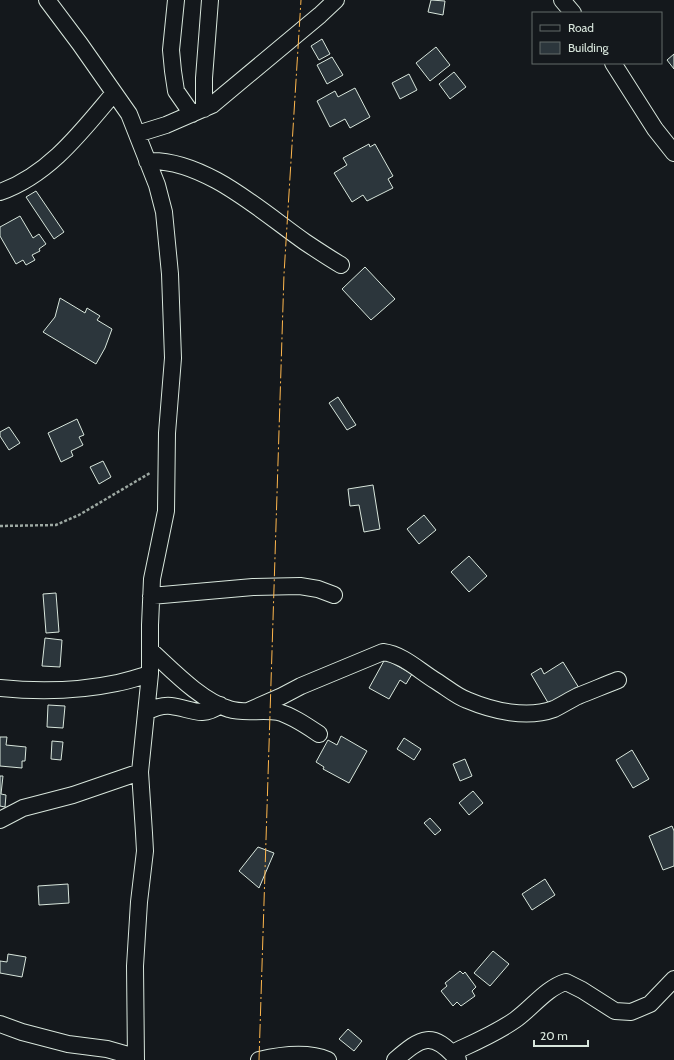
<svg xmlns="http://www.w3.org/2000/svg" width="674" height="1060" viewBox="0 0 674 1060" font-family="Cabin,sans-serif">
<rect width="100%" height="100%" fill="#14181c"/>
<path fill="#2c363c" stroke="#d8e6dc" d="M431,0L445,1L443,15L428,12Z
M322,39L330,54L319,60L311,46Z
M436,47L450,65L430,81L416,63Z
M674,54V69L667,60Z
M332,57L343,75L327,84L317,65Z
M454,72L466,87L450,99L439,84Z
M409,74L417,90L400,99L392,83Z
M355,88L370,117L350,128L345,119L330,127L317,101L335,91L338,97Z
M369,144L370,147L375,144L393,176L388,179L393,188L367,201L363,195L352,202L334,173L347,165L343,158Z
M36,191L64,232L54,239L26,197Z
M20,216L33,238L39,234L46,244L39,249L40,251L32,255L35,260L26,265L23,260L16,264L0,236V227Z
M365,267L395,299L371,320L342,289Z
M60,298L85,313L87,308L100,316L97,320L112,329L105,348L96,364L43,332L55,317Z
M338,397L356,425L347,430L329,403Z
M77,419L84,435L79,437L83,445L71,451L73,456L61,462L48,433Z
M9,427L20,443L9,450L0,436V432Z
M103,461L111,477L99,484L90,467Z
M373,485L380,529L364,532L359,505L350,506L348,489Z
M424,515L436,530L419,544L407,529Z
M469,556L487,576L469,592L451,572Z
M56,593L59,632L46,633L43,594Z
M45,638L62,640L60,667L42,666Z
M385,659L412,674L406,684L400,680L389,699L369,688Z
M563,662L579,688L550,706L531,674L541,668L544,674Z
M48,705L65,706L63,728L47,727Z
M341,736L367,751L349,783L323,769L324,767L316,762L328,740L337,745Z
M0,737H7L6,745L26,747L25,761H22V768L0,766Z
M404,738L421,749L414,760L397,749Z
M52,741L63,742L61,760L51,759Z
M632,750L649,779L633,788L616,760Z
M465,759L472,776L460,781L453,764Z
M0,776H3L1,794L6,795L5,807L0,806Z
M473,791L483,803L469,815L459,803Z
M430,818L441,830L435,835L424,823Z
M672,826L674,831V866L663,870L649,836Z
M258,847L274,853L259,888L239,871Z
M545,879L555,895L532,910L522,894Z
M68,884L69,903L39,905L38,886Z
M493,951L509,964L490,986L474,973Z
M8,954L26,957L22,977L0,973V961L7,962Z
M460,971L463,974L465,972L476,987L472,991L475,996L461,1006L457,1002L453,1006L441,991L447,986L445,983Z
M348,1029L362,1041L354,1051L339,1039Z"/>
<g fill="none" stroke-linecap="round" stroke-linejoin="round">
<g stroke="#d8e6dc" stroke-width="18">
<path id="street" d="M47,0L80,44L129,114L157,185L164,212L170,274L173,358L167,433L166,511L152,579L150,625V674L140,772L144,833L145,851L139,902L135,966L136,1060
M176,0L171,50L173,71L176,91L192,114
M562,0L573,13
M613,63L655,129L674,153
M204,109V78L210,0
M137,134L166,125L212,105L320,15L336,0
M147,161C204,158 262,212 305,242C317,250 329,258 341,265
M0,192C49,175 82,131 114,93
M151,596L253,587L300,586L318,589L334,595
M150,650C171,669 201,701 229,709C244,714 262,709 278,712C291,715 307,726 319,734
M0,688C39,692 79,691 117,683C128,681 139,677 150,674
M248,711L282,696L301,686L383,652C404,655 418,670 436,681C446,687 456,696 467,700C493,711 527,719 554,709C562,705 570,700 578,696C591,691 605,685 618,680
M146,712C154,708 162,705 171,706C190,708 202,719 220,705
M0,820L23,808L73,795L140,772
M0,1024L22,1032L68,1044L107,1049L135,1057
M452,1053C473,1043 495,1034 515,1020C532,1008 546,988 566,982L582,990L615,1011L631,1012L650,1004L674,979
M259,1060C280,1055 307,1051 328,1060
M395,1060C422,1037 432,1030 458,1060"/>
</g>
<path stroke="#9da8a2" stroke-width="2.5" stroke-dasharray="3 2" stroke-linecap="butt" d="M0,526L56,525L79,515L150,473"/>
<use href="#street" stroke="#14181c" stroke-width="16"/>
<path stroke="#ffb74d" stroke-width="1" stroke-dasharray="14 3 2 3" stroke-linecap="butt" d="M259,1060L284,274L301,0"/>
</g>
<rect x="532" y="12" width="130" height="52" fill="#14181c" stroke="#626a69"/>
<rect x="540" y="25" width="20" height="6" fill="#14181c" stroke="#626a69"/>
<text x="568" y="32" font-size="12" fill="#d8e6dc">Road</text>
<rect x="540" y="42" width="20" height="12" fill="#2c363c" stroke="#626a69"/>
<text x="568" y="52" font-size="12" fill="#d8e6dc">Building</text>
<path d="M534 1040v6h54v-6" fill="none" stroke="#d8e6dc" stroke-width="2"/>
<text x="540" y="1040" font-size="12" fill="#d8e6dc" stroke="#14181c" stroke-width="3" paint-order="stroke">20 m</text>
</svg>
